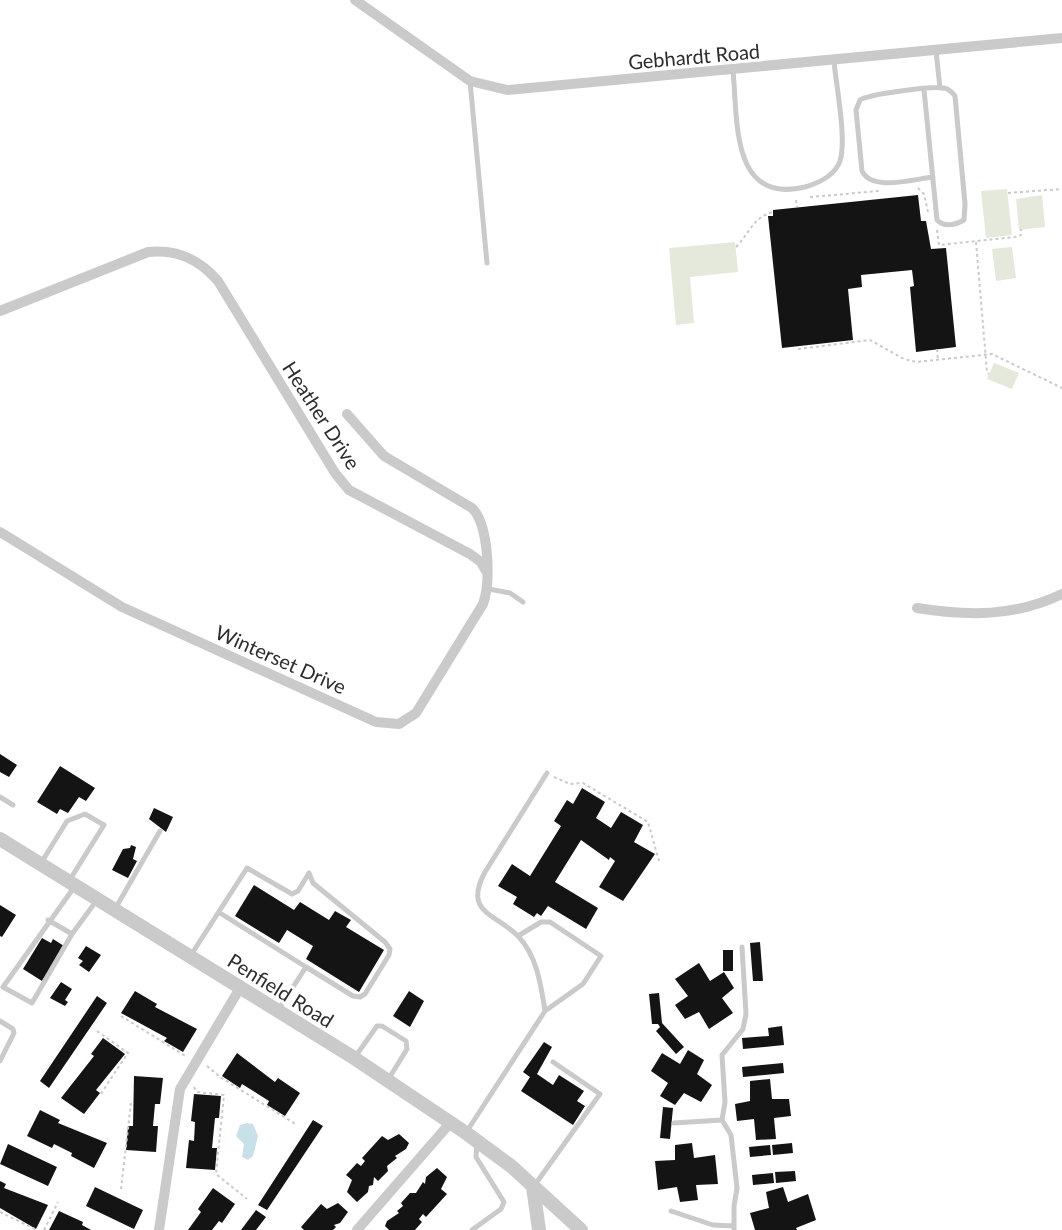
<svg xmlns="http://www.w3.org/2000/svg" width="1062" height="1230" viewBox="0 0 1062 1230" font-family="Lato,sans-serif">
<rect width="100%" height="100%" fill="#fff"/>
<path fill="#e5e9db" d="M1007,189L1012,235L986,238L981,191Z
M1042,195L1045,227L1019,230L1016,199Z
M735,242L738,272L690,277L694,323L676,325L669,248Z
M1012,247L1016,278L996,281L992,249Z
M994,363L1019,373L1012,389L987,379Z"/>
<path fill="#c8e1e8" d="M247,1123L253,1124L258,1136L253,1156L248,1160L242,1157L244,1144L236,1136L240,1125Z"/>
<path fill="#141414" d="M918,195L921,221H926L931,249L946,248L956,347L916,352L910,287L914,286L912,270L861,275L862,287L848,289L853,340L782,348L768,216H773V210Z
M0,754L17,765L9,777L0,772Z
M60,766L95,788L86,801L79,797L68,813L60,809L57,814L37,802Z
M582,788L605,802L596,818L611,828L621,812L643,825L634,842L655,854L623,901L599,887L615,861L610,857L609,860L581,840L555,882L598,908L586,929L548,906L541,916L537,913L534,917L513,904L517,897L498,886L512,864L530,876L561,826L554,821L567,800L573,804Z
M154,808L173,817L166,832L149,819Z
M131,845L136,847L133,859L137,861L128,878L112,870L123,849L130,848Z
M254,885L294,910L300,902L329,920L335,911L351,920L346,927L384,950L359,992L306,959L313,946L287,930L279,943L235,916Z
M0,905L16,915L2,937L0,936Z
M42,938L51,943L53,939L64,946L42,981L23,969Z
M760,942L763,981H753L750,943Z
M86,946L101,955L89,972L79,965L83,961L78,958Z
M723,950H733V971H723Z
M699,963L710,981L724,972L734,988L722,998L733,1013L709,1029L699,1012L685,1019L675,1005L688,996L675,979Z
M61,982L72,989L65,1000L68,1002L65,1006L50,998Z
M135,991L157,1004L155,1007L197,1029L183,1052L164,1041L167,1038L121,1013Z
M409,991L424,1001L410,1027L393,1016Z
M659,993L662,1023L684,1047L676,1054L656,1031L660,1027L658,1024H652L649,994Z
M97,996L107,1003L49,1088L40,1081Z
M782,1026L784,1045L743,1049L742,1038L769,1036L768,1028Z
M103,1038L125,1054L96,1090L100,1093L84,1114L61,1098L94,1056L91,1054Z
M544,1042L552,1047L537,1074L553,1085L559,1075L584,1091L577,1101L585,1106L573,1125L521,1091L530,1077L523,1072Z
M688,1050L704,1060L697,1074L712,1085L701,1102L684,1093L675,1105L660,1096L668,1083L651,1071L662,1053L680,1064Z
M237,1053L275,1082L278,1078L300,1093L285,1116L267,1105L269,1101L242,1084L240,1088L222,1076Z
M783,1063L784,1073L743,1077L742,1067Z
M134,1076L163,1078L160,1104H155L153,1126H158L156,1152L126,1150L128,1126H133Z
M770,1079L772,1099H789L791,1116L774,1118L776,1139L756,1140L754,1119L737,1121L735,1104L750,1101V1081Z
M194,1094L221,1096L219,1118H215L212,1148H217L215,1170L186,1168L189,1140L194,1141L195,1122L191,1121Z
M663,1107L673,1108L670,1139L660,1138Z
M40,1110L60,1120L58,1123L107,1143L94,1168L71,1156L72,1153L54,1144L52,1148L27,1136Z
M313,1120L323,1126L267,1210L258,1205Z
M399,1134L409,1143L406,1149L395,1156L397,1158L387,1166L388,1171L378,1181L374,1177L373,1185L369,1186L368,1192L357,1202L347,1192L352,1180L346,1175L357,1163L361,1166L365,1161L362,1158L382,1136L388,1140Z
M692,1143L694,1158L715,1155L718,1184L696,1185L698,1200L680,1202L677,1187L658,1190L655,1161L675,1160V1145Z
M792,1143L793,1153L773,1155L772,1145Z
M8,1144L57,1167L48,1186L0,1164Z
M770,1145L771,1155L750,1157L749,1147Z
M437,1168L447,1177L441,1189L447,1194L426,1217L423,1214L419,1219L422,1222L415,1230H389L385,1226L387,1221L399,1213L397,1211L403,1206L401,1203L410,1193H416L423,1182L425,1184L426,1177Z
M795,1171L796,1181L776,1183L775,1172Z
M773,1173L774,1183L753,1185L752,1175Z
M0,1181L6,1184L4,1188L48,1205L36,1229L0,1208Z
M95,1187L143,1210L134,1229L86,1206Z
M783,1187L788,1202L808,1194L816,1220L796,1228L797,1230H755L750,1213L769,1208L766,1192Z
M213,1188L235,1204L222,1223L219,1221L212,1230H188L201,1212L198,1209Z
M338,1203L348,1212L340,1223L334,1225L336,1227L333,1230H304L301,1227L321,1204L327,1209Z
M256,1210L266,1217L256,1230H241Z
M59,1211L83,1222L82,1225L91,1230H49Z"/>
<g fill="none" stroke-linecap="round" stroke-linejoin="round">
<path stroke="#cacaca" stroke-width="2" stroke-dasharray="3 3" stroke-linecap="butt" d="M918,188L924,194L928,212
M1008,193L1062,189
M810,197L879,191
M796,200L797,207
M937,230L939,245L1015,237L1021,235V229
M976,242L987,372L989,374
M736,247C749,234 753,217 773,212
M798,349L870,340L904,359L916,362L992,354L1062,388
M937,349L938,360
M554,777L570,784L583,783L648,822L659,861
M121,1016L187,1057
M97,1031L128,1053L100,1095
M207,1066L220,1077L297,1125
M194,1087L197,1092L224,1095L216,1174L247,1199
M121,1189L131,1103
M0,1212L37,1230
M44,1230L58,1202"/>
<path stroke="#cacaca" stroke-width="5" d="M936,51L940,88
M733,71C738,119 730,205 805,187C819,183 835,175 840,161C847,139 836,85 834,61
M470,81L487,263
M924,90L937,220C945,228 955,225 964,220L965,204L955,96C952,92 949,89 944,88C932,86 869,94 860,100L856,110L862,171C872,192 914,179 933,177
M489,589L510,593L523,602
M0,797L13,805
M41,863L67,821L85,814L104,825L69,881
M75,886L3,987L32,1003L72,934L97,900
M115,909L160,831
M220,913L306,967
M48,920L72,934
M518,936L541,922H550L601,956L583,984L545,1011
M191,955L247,868L292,894L298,891L309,873L313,883L385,942L390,949L389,955L365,994L360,997L353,996L306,967L278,1010
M0,1021L13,1029L14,1033L0,1061
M355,1057L377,1026H382L406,1041L407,1049L388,1080
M674,1123L722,1120
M467,1131L545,1011C541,985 537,956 518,936C495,913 463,913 485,872L547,773
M534,1186L600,1094L553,1062
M671,1211L713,1225L734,1226
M472,1230L501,1209L504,1202L476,1157L477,1142
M734,1230V1206L737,1188L731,1135L722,1120L725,1102L722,1055L743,1029L746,1014L742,947"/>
<path stroke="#cacaca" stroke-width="10" d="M355,0L470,81L507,90L1062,38
M0,311L148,252C177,249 199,259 218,281L335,473L349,490L470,554L481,562L486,571
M0,532L122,607L376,722L399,724L416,713L483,604C491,582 489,525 472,508L384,456L347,414
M917,608C967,616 1015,617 1062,594
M159,1230L180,1089L240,988
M357,1230L451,1122"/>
<path stroke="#cacaca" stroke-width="14" d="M0,839L351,1056L466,1133L511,1166L581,1230
M533,1187L539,1230"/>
</g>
<g text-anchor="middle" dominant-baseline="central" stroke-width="6" stroke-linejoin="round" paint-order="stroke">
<g font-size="20" fill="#2d2d2d" stroke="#fff">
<text transform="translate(694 56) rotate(-5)">Gebhardt Road</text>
<text transform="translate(322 415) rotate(57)">Heather Drive</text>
<text transform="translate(281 659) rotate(24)">Winterset Drive</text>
<text transform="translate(281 990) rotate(32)">Penfield Road</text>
</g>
</g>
</svg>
